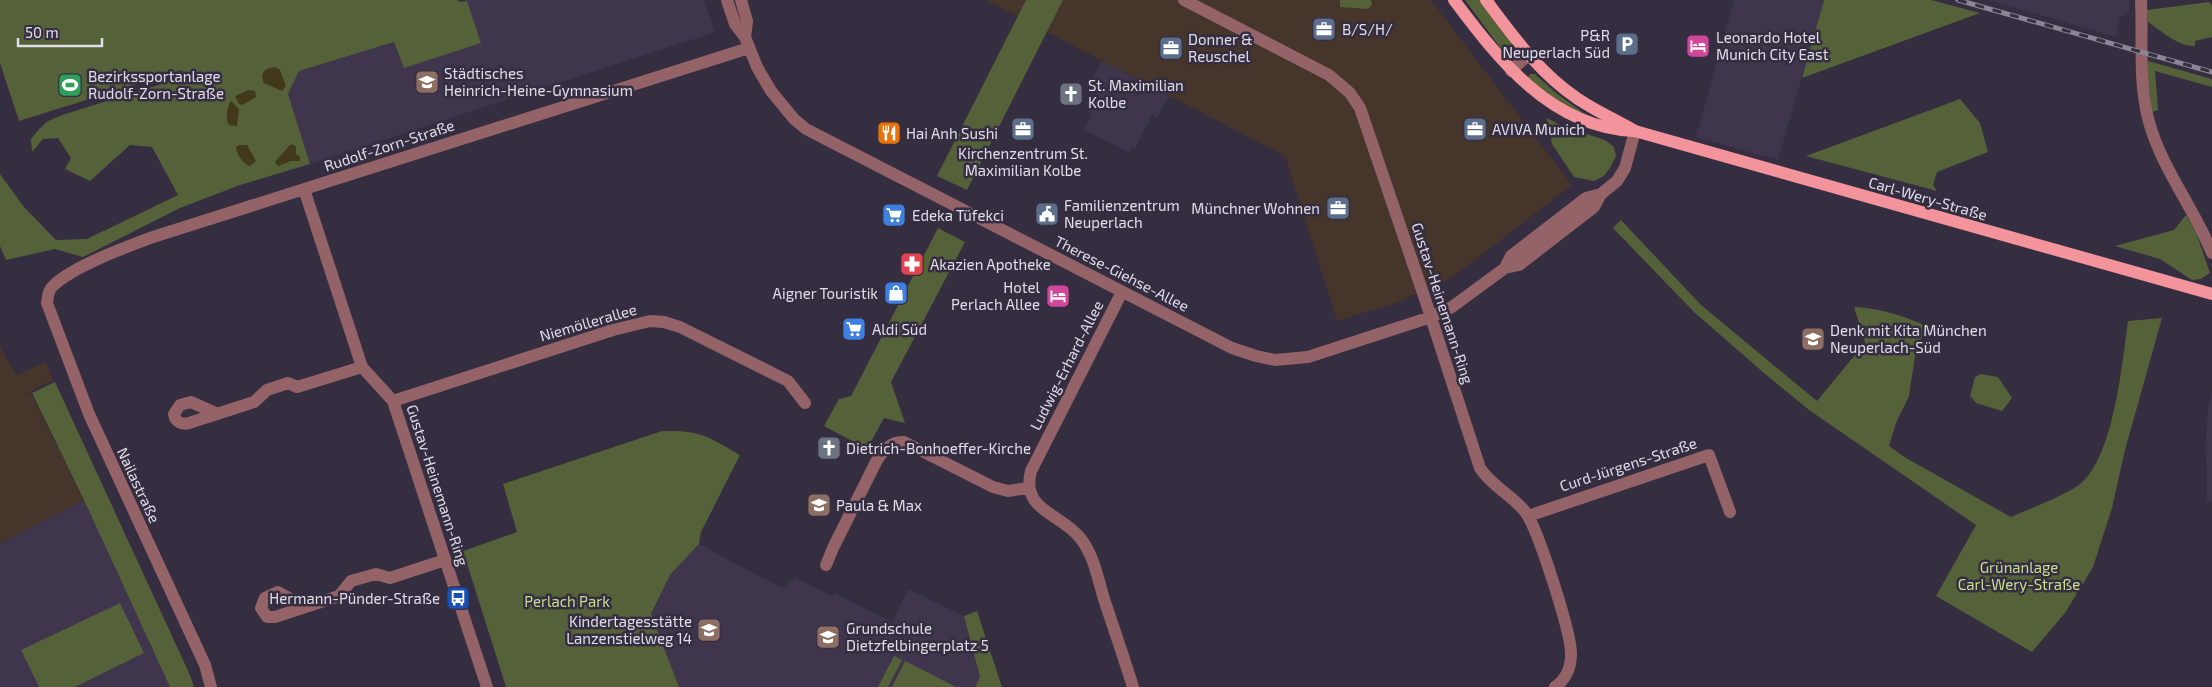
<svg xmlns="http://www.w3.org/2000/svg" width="2212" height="687" viewBox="0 0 2212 687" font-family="'Exo 2',sans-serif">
<rect width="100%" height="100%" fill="#352d40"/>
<path fill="#45352a" d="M986,0H1026L1018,17Z
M1063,0H1431L1572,185L1450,279L1396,303L1337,321L1285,156L1047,32Z
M0,346L16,375L46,362L53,380L30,392L84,500L0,544Z"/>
<path fill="#3f354d" d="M466,0H704L715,32L310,164L288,94L299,71L395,42L404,67L481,43Z
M1734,0H1824L1778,160L1696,137Z
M1988,0H2129V11L2120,18L2116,37Z
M1102,61L1169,96L1157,118L1152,115L1135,148L1132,147L1129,153L1084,130L1092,114L1087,111L1097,92L1088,87Z
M2212,393V501L2207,502L2206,442L2208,409Z
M84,500L170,687H0V544Z
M699,544L782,588L796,578L833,596L835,593L892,622L908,589L964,616L980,677L975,687H679L651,615L670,575Z"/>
<path fill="#556138" d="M0,0H457L461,2L467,1L481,43L404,68L394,42L299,71L288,94L310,164L240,185L180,208L83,257L55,249L6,260L0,246V174L24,207L56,240L87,239L178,195L152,147L130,145L90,181L65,169L71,158L58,138L43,139L32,152L31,139L40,128L48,121L62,115L184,77L182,70L19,121L0,63Z
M1026,0H1063L967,190L937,176Z
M1340,0H1371L1372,5L1368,9L1340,7Z
M1465,0H1482L1513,44L1510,50H1502Z
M1824,0H1931L1980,13L1802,78Z
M2209,2L2212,6V37L2195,41V46C2177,46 2163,32 2148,22L2147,10Z
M2148,61L2212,79V87L2155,71L2158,110L2152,112L2148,81Z
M1530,74H1535L1556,93L1592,119L1546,96L1528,77Z
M1960,99L1980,123L1988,152L1937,172L1933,185L1937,191L1806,156Z
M1547,118L1562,126L1605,140L1614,147L1616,156L1610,168L1604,176L1594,181L1574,177L1552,144Z
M2186,215L2197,235L2210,273L2201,279L2192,280L2160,259L2115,246L2174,230Z
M1621,220L1701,305L1817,401L1859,350L1867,348L1854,307C1881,308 1907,317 1931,328L1917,343L1909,396L1896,423L1889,446L1906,458L2011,517C2029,509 2066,495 2080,484C2114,457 2122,363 2128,321L2162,318L2125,450L2112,508L2093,567L2065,613L2032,652L1936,596L1976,525L1809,410L1764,373L1694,312L1613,228Z
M938,228L965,242L891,382L905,423L884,418L867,449L824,426L839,399L851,396Z
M1981,374L1998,377L2012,398L2002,411L1976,403L1970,396L1975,377Z
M55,382L190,675L194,687H170L84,500L32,393Z
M662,431C700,430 708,436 740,455L701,532L699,544L670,575L651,614L679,687H506L463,551L517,532L503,484Z
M120,603L144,653L75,687H39L21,650Z
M977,611L1002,687H975L980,677L964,616Z
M894,656L902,660L888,687H878Z
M905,661L956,687H892Z"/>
<path fill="#413919" d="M275,67L280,70L286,86L282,91L264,83C259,73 265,68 275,67Z
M248,90L255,91L256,97L242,105L239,104L235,96Z
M231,101L239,109L237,126L229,125C225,119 227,106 231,101Z
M291,144L296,146V154L300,157V161H291L278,166L275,162Z
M239,145H247L256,161L250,166C244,164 236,154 236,147Z"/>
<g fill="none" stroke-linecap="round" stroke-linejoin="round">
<path stroke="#936367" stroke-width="12" d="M727,0L735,24L745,37L757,67L771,91L794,119L806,129L1232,348L1256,356L1275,360L1308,357L1431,317L1452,307L1505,268L1519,265L1594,207L1601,194
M741,0L747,21L745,37
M1184,0L1329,75L1350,93L1360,108L1424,296L1480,468C1492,487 1514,496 1526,513C1538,530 1572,634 1571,655C1571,668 1565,680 1555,687
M2141,0C2143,41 2138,82 2149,122C2162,169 2194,208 2212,253
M1511,71L1528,55
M304,189L362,367L393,401L487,687
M1505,268L1511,256L1586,198L1601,194L1617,181L1625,168L1635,131
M1122,292L1031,471C1020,511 1063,514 1081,539C1094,556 1098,579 1104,599C1114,629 1124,658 1133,687
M393,401L613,330L650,321L664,322L680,327L788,381L805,403
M218,414L191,402L180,405L174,414C175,422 182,425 189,423L254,402L267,390L288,383L297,387L362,367
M1528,516L1709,455L1730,512
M826,565L833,548L877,460C884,450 891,441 904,442L993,487L1008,491L1028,488
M305,607L278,592L265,598L261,608L267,617H275L339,596L351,581L376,574L390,578L445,560
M211,687L205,665L89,414L47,303C48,296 48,290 54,285C74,266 126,247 153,237L749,48"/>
<path stroke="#f3939b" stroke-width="12" d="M1454,0C1499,60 1551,127 1633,131
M1486,0C1513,36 1539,73 1578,99C1596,111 1616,120 1635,131L2212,294"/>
<g stroke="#8b8595" stroke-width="5">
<path id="rail" d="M1958,0L2212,72"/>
</g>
<use href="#rail" stroke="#352d40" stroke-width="3" stroke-dasharray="9" stroke-linecap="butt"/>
</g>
<defs>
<g id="office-square" transform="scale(1.25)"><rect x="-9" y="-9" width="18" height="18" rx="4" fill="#5c6f8a" stroke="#352d40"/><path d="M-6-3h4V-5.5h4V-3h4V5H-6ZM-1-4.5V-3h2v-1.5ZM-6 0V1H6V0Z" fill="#fff"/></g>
<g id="parking-square" transform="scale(1.25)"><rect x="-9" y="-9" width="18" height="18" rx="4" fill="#5c6f8a" stroke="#352d40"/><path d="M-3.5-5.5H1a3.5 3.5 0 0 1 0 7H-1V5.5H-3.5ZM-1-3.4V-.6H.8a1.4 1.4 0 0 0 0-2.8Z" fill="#fff"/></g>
<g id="hotel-square" transform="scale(1.25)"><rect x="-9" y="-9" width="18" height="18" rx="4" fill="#d1479c" stroke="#352d40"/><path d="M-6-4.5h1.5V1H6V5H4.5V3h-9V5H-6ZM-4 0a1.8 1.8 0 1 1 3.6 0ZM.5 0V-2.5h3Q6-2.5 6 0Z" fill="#fff"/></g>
<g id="school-square" transform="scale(1.25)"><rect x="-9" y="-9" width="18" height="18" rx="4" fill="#8d6e63" stroke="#352d40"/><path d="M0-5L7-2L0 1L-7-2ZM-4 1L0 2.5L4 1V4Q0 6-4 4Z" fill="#fff"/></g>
<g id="stadium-square" transform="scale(1.25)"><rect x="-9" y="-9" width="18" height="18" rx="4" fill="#2e9e5b" stroke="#352d40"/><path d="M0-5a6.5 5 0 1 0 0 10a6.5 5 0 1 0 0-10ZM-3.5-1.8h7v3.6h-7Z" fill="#fff"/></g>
<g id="church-square" transform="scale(1.25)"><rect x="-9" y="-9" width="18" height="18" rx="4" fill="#6b7280" stroke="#352d40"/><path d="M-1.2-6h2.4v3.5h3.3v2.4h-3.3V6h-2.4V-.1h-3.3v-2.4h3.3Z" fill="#fff"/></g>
<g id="restaurant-square" transform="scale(1.25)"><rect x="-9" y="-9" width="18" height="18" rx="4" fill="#e8710a" stroke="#352d40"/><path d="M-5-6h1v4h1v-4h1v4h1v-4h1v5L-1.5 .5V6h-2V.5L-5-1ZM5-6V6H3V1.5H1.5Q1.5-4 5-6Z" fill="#fff"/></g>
<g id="civic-square" transform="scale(1.25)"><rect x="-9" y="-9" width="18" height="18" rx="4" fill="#5c6f8a" stroke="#352d40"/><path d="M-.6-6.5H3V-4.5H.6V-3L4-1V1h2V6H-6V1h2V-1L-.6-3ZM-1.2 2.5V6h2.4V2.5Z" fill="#fff"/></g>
<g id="supermarket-square" transform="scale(1.25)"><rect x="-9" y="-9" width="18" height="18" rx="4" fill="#3f7fe0" stroke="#352d40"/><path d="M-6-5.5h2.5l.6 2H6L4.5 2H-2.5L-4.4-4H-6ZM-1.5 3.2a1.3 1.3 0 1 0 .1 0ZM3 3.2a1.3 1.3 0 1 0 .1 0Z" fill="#fff"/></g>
<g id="pharmacy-square" transform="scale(1.25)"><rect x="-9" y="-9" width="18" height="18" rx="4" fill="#e0444e" stroke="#352d40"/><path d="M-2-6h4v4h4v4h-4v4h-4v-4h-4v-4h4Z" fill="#fff"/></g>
<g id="shop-square" transform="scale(1.25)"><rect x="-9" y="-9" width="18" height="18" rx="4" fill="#3f7fe0" stroke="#352d40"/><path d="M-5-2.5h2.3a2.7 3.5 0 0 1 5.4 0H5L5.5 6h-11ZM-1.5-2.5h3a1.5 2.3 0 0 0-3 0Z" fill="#fff"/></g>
<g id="bus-square" transform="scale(1.25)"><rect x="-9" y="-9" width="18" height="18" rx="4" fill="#1a4fb4" stroke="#352d40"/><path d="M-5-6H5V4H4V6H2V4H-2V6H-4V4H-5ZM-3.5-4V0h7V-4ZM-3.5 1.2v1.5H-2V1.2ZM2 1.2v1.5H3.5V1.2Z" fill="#fff"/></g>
</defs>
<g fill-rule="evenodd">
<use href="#office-square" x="1324" y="29"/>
<use href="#parking-square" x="1627" y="44"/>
<use href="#hotel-square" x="1698" y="46"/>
<use href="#office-square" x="1171" y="48"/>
<use href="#school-square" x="427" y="82"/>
<use href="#stadium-square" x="70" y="85"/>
<use href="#church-square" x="1071" y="94"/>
<use href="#office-square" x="1023" y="129"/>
<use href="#office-square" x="1475" y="129"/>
<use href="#restaurant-square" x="889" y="133"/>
<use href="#office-square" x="1338" y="208"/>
<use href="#civic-square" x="1047" y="214"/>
<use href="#supermarket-square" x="894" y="215"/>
<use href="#pharmacy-square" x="912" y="264"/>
<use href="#shop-square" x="896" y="293"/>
<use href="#hotel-square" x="1058" y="296"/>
<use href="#supermarket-square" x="854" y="329"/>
<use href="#school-square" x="1813" y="339"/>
<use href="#church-square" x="829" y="448"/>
<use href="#school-square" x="819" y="505"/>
<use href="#bus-square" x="458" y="598"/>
<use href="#school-square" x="709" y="630"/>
<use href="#school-square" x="828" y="637"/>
</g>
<g text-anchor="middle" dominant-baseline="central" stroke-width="5" stroke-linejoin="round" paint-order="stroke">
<g font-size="15" fill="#e0dce8" stroke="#352d40" text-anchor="start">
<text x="1342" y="29">B/S/H/</text>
<text x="1610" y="35" text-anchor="end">P&amp;R<tspan x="1610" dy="17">Neuperlach Süd</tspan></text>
<text x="1716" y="37">Leonardo Hotel<tspan x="1716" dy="17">Munich City East</tspan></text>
<text x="1188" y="39">Donner &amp;<tspan x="1188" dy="17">Reuschel</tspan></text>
<text x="444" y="73">Städtisches<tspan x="444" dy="17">Heinrich-Heine-Gymnasium</tspan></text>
<text x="88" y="76">Bezirkssportanlage<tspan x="88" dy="17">Rudolf-Zorn-Straße</tspan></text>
<text x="1088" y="85">St. Maximilian<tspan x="1088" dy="17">Kolbe</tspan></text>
<text x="1492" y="129">AVIVA Munich</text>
<text x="906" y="133">Hai Anh Sushi</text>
<text x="1023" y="153" text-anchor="middle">Kirchenzentrum St.<tspan x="1023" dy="17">Maximilian Kolbe</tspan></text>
<text x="1064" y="205">Familienzentrum<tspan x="1064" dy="17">Neuperlach</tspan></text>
<text x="1320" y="208" text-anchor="end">Münchner Wohnen</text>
<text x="912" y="215">Edeka Tüfekci</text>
<text x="930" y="264">Akazien Apotheke</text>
<text x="1040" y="287" text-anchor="end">Hotel<tspan x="1040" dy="17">Perlach Allee</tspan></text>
<text x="878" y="293" text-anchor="end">Aigner Touristik</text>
<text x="872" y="329">Aldi Süd</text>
<text x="1830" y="330">Denk mit Kita München<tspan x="1830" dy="17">Neuperlach-Süd</tspan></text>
<text x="846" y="448">Dietrich-Bonhoeffer-Kirche</text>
<text x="836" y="505">Paula &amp; Max</text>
<text x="440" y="598" text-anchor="end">Hermann-Pünder-Straße</text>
<text x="692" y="621" text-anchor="end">Kindertagesstätte<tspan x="692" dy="17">Lanzenstielweg 14</tspan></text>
<text x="846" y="628">Grundschule<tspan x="846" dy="17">Dietzfelbingerplatz 5</tspan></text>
</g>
<g font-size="15" fill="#e0dce8" stroke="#352d40">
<text transform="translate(389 145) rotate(-18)">Rudolf-Zorn-Straße</text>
<text transform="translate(1928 198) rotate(16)">Carl-Wery-Straße</text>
<text transform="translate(1122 273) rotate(27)">Therese-Giehse-Allee</text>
<text transform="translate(1443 303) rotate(72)">Gustav-Heinemann-Ring</text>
<text transform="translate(588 322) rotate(-16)">Niemöllerallee</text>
<text transform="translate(1066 365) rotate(-63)">Ludwig-Erhard-Allee</text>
<text transform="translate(1628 464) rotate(-18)">Curd-Jürgens-Straße</text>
<text transform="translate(139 485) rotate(65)">Nailastraße</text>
<text transform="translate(438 485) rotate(72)">Gustav-Heinemann-Ring</text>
</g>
<g font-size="15" fill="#c6de8e" stroke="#352d40">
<text x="2019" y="567">Grünanlage<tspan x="2019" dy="17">Carl-Wery-Straße</tspan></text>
<text x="567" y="601">Perlach Park</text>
</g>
</g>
<path d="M18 38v8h84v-8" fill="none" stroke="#e0dce8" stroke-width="2.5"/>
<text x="25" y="38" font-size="15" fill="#e0dce8" stroke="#352d40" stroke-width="4" paint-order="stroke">50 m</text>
</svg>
